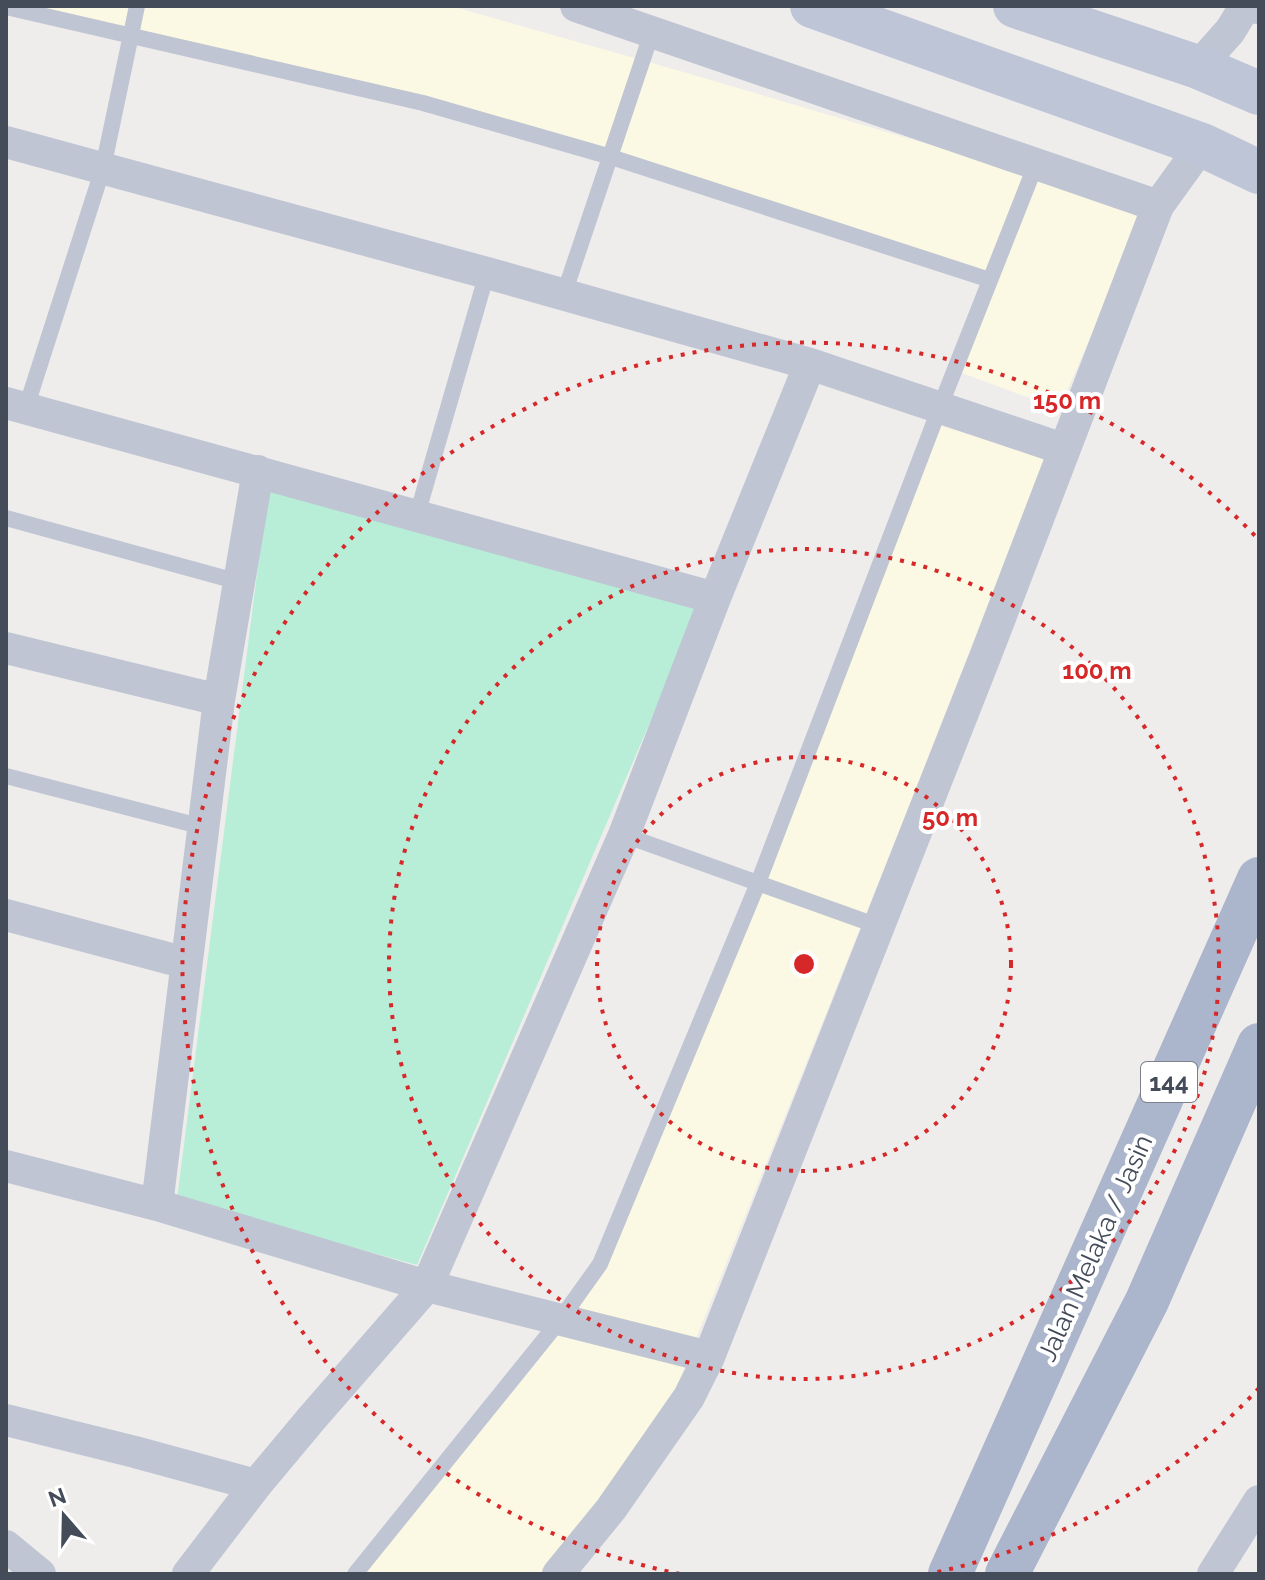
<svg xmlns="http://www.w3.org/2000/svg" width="1265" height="1580" viewBox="0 0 1265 1580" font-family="Raleway,sans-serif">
<rect width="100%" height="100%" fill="#efecec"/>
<path fill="#fbf9e3" d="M27,6H451L687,73L1147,209L1059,409L962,373L993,277L605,155Z
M935,424L1045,458L905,816L671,1401L545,1574H365L579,1310Z"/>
<path fill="#b8eed8" d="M268,488L699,608L417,1265L177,1199Z"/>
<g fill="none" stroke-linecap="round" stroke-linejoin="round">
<path stroke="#bfc5d2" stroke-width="16" d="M6,7L423,103L611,157L990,280
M564,294L652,32
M26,408L103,168L137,6
M417,515L487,273
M6,518L239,582
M6,776L203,827
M624,835L878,926
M355,1574L560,1320L600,1264L758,883L940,407L1036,164"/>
<path stroke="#bfc5d2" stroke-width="32" d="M576,6L1158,206
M1198,67L1230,31L1241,13L1250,7L1259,8
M6,142L487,273L810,364L1063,449
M6,403L715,598
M258,471L219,700L157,1205L427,1286L709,1357
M6,648L219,700
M6,915L186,963
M6,1166L157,1205
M6,1420L135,1452L256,1485
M6,1546L40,1574
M188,1574L256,1485L312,1418L427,1286L624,835L715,598L810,364
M558,1574L611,1509L689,1397L709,1357L985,657L1158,206L1202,145
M1213,1574L1259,1501"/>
<path stroke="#bec5d6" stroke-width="44" d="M812,6L1202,145L1259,172
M1015,6L1198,67L1259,93"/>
<path stroke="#abb5cc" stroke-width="44" d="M950,1574L1259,879
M1007,1574L1147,1301L1259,1045"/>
</g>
<g fill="none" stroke="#d62828" stroke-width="4" stroke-dasharray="4 8">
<circle cx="804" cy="964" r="207"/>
<circle cx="804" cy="964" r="415"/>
<path d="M1259 1388A622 622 0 0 1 928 1574M680 1574A622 622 0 1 1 1259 540"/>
</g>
<g text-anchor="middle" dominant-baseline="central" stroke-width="8" stroke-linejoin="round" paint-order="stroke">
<rect fill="#fff" stroke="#7c818b" stroke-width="2" x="1141" y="1062" width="56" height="40" rx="6"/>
<g font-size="24" font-weight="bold" fill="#444b59">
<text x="1169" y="1082">144</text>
</g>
<g font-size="26" fill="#444b59" stroke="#fff">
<text transform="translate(1095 1248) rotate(-66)">Jalan Melaka / Jasin</text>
</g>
</g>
<circle cx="804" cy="964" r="12" fill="#d62828" stroke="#fff" stroke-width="4"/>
<g font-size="24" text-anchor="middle" font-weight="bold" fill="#d62828" stroke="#fff" stroke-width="8" stroke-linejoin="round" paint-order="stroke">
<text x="1067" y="409">150 m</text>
<text x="1097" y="679">100 m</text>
<text x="950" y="826">50 m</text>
</g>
<rect width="1265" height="1580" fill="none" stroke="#444b59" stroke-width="16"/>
<g transform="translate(64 1516) rotate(340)" stroke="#ffffff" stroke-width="6" paint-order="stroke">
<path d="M0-6L14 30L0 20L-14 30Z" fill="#444b59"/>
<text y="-12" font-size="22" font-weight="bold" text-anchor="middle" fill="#444b59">N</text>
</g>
</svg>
